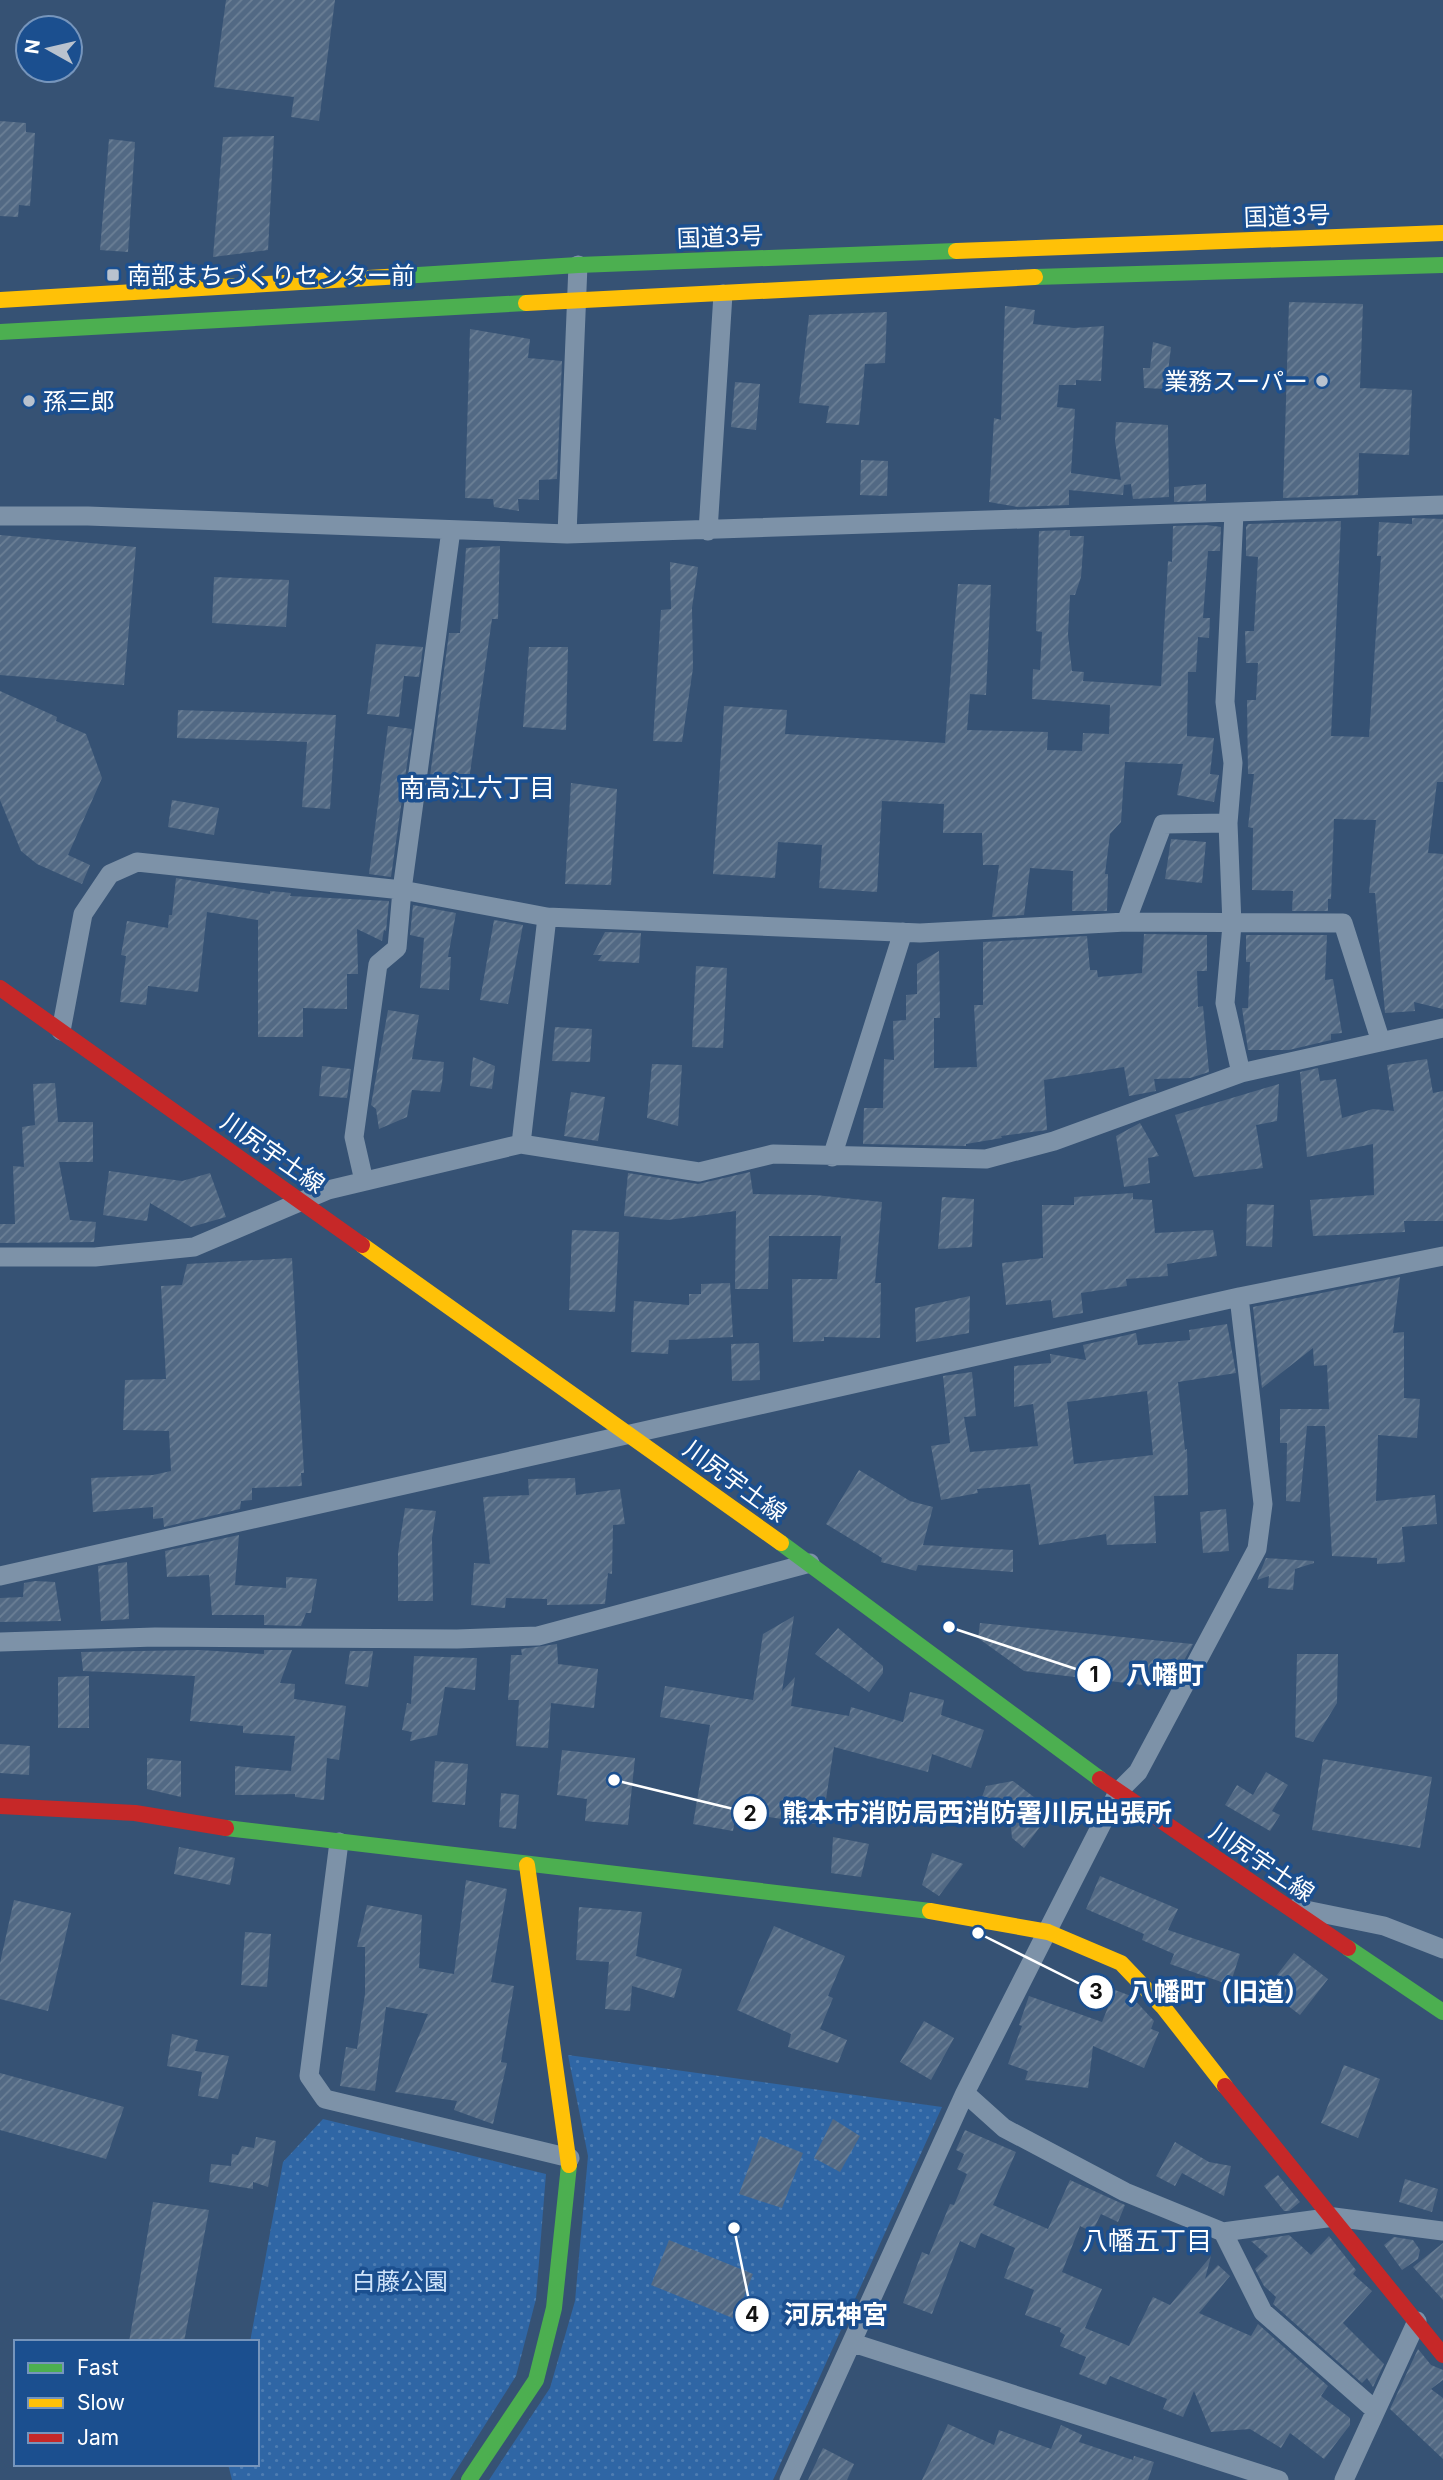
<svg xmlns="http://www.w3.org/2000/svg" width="1443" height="2480" viewBox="0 0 1443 2480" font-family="Inter,'Noto Sans JP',sans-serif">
<defs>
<pattern id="grass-dots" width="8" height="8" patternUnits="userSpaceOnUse" patternTransform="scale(1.75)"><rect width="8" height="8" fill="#2f66a5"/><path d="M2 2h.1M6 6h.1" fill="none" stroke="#4e7db2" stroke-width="1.8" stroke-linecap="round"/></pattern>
<pattern id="building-hatch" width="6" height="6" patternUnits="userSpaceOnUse" patternTransform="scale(1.75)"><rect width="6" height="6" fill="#526984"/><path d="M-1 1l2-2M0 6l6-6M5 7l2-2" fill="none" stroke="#6c8096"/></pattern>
</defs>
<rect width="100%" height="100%" fill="#365274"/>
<path fill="url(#grass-dots)" d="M568,2055L942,2107L773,2480H489L550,2388L575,2301L588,2156Z
M323,2119L546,2174L536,2299L516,2376L450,2480H232L228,2464H257V2342H250L283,2162Z"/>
<path fill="url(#building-hatch)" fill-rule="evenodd" d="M226,0H335L319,121L291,117L294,97L214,87Z
M0,121L26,123V132L35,133L30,206L19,205L18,217L0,216Z
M274,136L268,250L213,257L223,137Z
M109,139L135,142L128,252L100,250Z
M1289,302L1363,304L1360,388L1412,390L1409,455L1359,453L1358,495L1283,498Z
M1005,306L1035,310L1033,324L1074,328L1104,326L1101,381L1076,380V385H1059L1057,407L1075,409L1071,473L1121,480L1115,441L1116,422L1168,425L1169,497L1133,499L1131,484L1124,485L1123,495L1069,490V505L1018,507L989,502L994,418L1001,420Z
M887,312L885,363L865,364L859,425L826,423L829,406L799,403L809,315Z
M470,329L530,339L528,358L562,361L557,479L539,480V500L518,499L519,511L494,507L493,499L465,498Z
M1153,342L1171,347L1166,389L1144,388L1143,368H1150Z
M735,382L760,384L756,430L731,427Z
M861,460L888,461L887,496L860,495Z
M1206,484V501L1174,502V487Z
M1412,518L1443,519V782H1437L1428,853L1443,854V1009L1414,1002L1415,1011L1385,1013L1375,893H1369L1376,820L1334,819L1331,899H1328V911H1292L1293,891L1252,890L1253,828L1248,827L1254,774H1248L1247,700H1256L1258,663H1246L1245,631H1254L1258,557L1246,556V527L1248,524L1341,521L1331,736L1369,737L1381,556H1377L1379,522L1412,524Z
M1206,525L1221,527L1220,551H1208L1203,618H1210L1209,638L1198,637L1196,672H1188L1187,736L1214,738L1210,774L1219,775L1214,802L1177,795L1183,764L1125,762L1121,822L1110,834L1105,874H1108L1107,911H1072L1073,871L1030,868L1024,915L992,917L999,865H983L982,833H943L944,804L882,801L877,892L819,888L822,845L778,842L775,878L713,874L724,706L787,710L785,734L945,743L958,584L991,585L986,695L970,694L967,730L1048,732L1047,750L1082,751L1083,733L1109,734L1110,705L1032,699L1033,669L1040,670L1042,632L1036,631L1039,531L1070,530V536H1084L1081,577L1075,595H1070L1068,635L1072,671L1084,672L1083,681L1161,686L1168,561L1172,562L1173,526Z
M0,535L136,547L124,685L0,675Z
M500,546L498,619H492L466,801L427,799L449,633H460L466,548Z
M670,562L698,567L692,608L693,668L682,742L653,741L661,610L671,609Z
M214,577L289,580L286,627L212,623Z
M376,644L423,647L419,677L404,676L399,717L367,714Z
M529,647H568L566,730L523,727Z
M0,691L57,717L56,721L86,734L102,778L68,855L90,865L82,884L37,864L21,851L0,800Z
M178,710L336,715L330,809L302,807L307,742L177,738Z
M388,726L412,729L391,877L369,874Z
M571,783L617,789L611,885L565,884Z
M172,800L219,808L214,835L168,827Z
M1171,839L1206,842L1202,883L1165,879Z
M176,878L270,894V891L291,893L290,896L389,901L386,931L384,930L382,941L357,929L358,974H347V1009L303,1008V1037H258V920L207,912L198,992L148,986L146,1005L120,1002L126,956L121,955L127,921L168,928L169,915H172Z
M413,905L456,913L448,957H451L449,990L420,988L424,938L410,935Z
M494,920L523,925L508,1004L480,1000Z
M605,932L641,933L639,963L598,961L602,955H593Z
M1144,934L1207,935V971H1197L1198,1007L1203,1006L1209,1072L1190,1078L1154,1079L1156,1091L1129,1096L1124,1067L1044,1080L1047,1130L1001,1136L1002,1138L966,1144V1146L863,1144L864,1108H883L884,1059L894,1060L893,1021L906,1020V995L917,994V964L939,951L940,1018H934V1068L977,1067L974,1005H983V942L1087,936L1090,970H1097L1098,977L1142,973Z
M1246,935H1327L1325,980L1333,979L1342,1033L1331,1034V1040L1289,1050H1248L1242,1008H1248L1250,962H1246Z
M696,966L727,968L723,1048L692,1047Z
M388,1010L419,1015L412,1059L444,1062L442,1083L440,1092L412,1090L407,1117L379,1129L376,1109L371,1105Z
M555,1027L592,1029L590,1062L552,1061Z
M473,1057L495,1066L492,1089L470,1086Z
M1427,1059L1433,1093L1443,1091V1221H1404L1405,1232L1313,1236L1310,1200L1374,1195L1373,1144L1307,1157L1300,1072L1318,1068L1320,1081L1336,1079L1342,1118L1373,1109L1394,1111L1387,1065Z
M652,1064L682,1065L678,1126L647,1118Z
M322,1066L351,1069L347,1098L319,1096Z
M55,1083L58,1122H93V1162H59L70,1220L96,1222L94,1242L0,1243V1224H15L13,1166L24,1167L22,1127L35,1125L33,1084Z
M1279,1084L1277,1121L1256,1125L1263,1168L1194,1177L1175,1115Z
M571,1092L605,1097L598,1141L564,1136Z
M1140,1123L1159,1156L1148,1158L1150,1183L1124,1187L1116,1136Z
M109,1171L182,1181L210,1173L226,1217L191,1227L150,1203L147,1221L103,1215Z
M750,1172L753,1194L815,1195L882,1202L875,1283H881L880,1338L824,1337V1341L793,1342L792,1279H837L841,1236H769L768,1289H735L736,1211L668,1220L624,1216L628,1173L698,1184Z
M1133,1193V1199L1152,1200L1155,1233L1213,1230L1217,1256L1167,1264L1168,1276L1126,1279L1127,1286L1081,1293L1083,1313L1053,1318L1051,1300L1006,1305L1002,1263L1043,1258L1042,1205H1074V1197Z
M942,1197L974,1199L972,1247L938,1249Z
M1247,1204L1274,1205L1272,1247L1246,1246Z
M572,1230L619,1232L615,1312L569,1310Z
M292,1258L304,1473H301L302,1486L252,1488V1500L241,1501L240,1509L164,1527L163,1518L153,1519V1507L93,1512L91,1478L153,1475L171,1471L169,1431L123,1430L125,1380L166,1379L161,1286L182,1285L187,1264Z
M1400,1277L1393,1333L1404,1332V1398L1420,1399L1417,1438L1378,1435L1376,1501L1435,1495L1437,1524L1402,1527L1405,1562L1377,1564V1558L1332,1556L1325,1426H1307L1300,1502L1286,1501L1287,1443H1280V1409H1329L1327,1365L1314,1366L1313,1348L1262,1388L1253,1307Z
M730,1283L733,1337L669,1340L668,1354L631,1352L634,1301L689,1305V1294H701V1284Z
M970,1296L969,1333L916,1342L915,1308Z
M1227,1324L1236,1373L1178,1382L1185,1450L1187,1449L1188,1495L1154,1496L1156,1543L1107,1545L1106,1534L1039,1545L1030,1484L977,1489L978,1493L941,1500L931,1446L950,1443L943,1376L972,1372L976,1416L964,1417L970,1452L1038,1446L1033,1404L1014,1407V1366L1051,1363L1050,1354L1086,1360L1083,1345L1136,1333L1138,1345L1190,1340L1189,1330ZM1147,1391L1153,1455L1074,1464L1067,1402Z
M759,1343L760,1380L732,1381L731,1344Z
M859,1470L910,1501L933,1507L923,1545L1013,1550V1572L918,1565L916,1571L881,1562L882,1558L826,1524Z
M575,1478L576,1495L620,1489L625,1524L613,1525L612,1574L608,1573L605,1604L547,1605V1599L506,1598L505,1608L471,1605L474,1563L490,1564L483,1497L529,1495L528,1479Z
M405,1508L436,1511L432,1538L433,1601H398V1553Z
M1226,1509L1229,1551L1203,1553L1200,1512Z
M239,1535L235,1585L286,1588V1577L317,1579L311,1613H306L301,1626L264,1625V1615H212L209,1575L167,1577L165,1551Z
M1266,1558L1314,1561V1563L1295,1569L1293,1590L1268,1588L1269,1576L1257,1580Z
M127,1562L129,1619L101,1621L98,1566Z
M35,1581L55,1582L61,1621L0,1622V1598L23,1597L24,1583Z
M794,1616L782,1691L795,1677L791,1706L849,1716L851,1707L903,1722L910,1692L944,1700L941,1715L984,1730L971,1768L932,1754L928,1772L834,1747L822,1825L736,1812L733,1831L693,1824L710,1725L660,1717L665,1686L753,1700L763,1634Z
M980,1623L1193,1644L1169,1688L1024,1671L978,1638Z
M838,1628L883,1666V1673L869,1692L815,1654Z
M557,1644L558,1664L598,1669L594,1708L551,1703L548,1748L516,1746L519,1700H508L511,1655H522L521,1649Z
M199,1650L264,1654V1650H292L280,1683L295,1684L294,1699L346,1706L339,1760L327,1758L324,1800L295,1797V1794L235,1795V1766L291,1771L295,1736L243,1733V1726L190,1721L195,1676L83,1671L81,1652Z
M350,1651H373L368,1687L345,1684Z
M1297,1654H1338L1337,1703L1313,1742L1295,1737Z
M414,1656L477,1658L475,1690L445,1687L437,1735L410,1741L412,1732L402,1730L407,1703L411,1704Z
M89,1676V1728H58V1677Z
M0,1744L30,1746L29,1775L0,1773Z
M562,1750L635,1758L628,1825L585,1821L587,1799L557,1795Z
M147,1758L181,1761V1797L147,1789Z
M1323,1759L1432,1777L1420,1848L1312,1830Z
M435,1761L468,1764L465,1805L432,1802Z
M1266,1772L1288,1785L1272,1811L1280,1815L1270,1831L1225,1805L1237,1785L1253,1795Z
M1013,1781L1052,1811L1024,1848L1012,1838L1011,1827L976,1813L986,1786Z
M501,1793L519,1795L516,1829L499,1827Z
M833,1837L869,1844L861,1877L831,1873Z
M179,1847L235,1858L230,1885L174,1874Z
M932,1853L963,1864L939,1896L922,1885Z
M1100,1876L1178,1909L1168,1930L1240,1954L1230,1985L1170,1964L1174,1954L1142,1940L1144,1934L1086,1909Z
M466,1880L507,1889L491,1982L514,1986L501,2062L507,2063L493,2124L454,2110L457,2101L395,2092L428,2014L386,2007L375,2091L340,2086L346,2047L357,2049L365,1994V1947H357L367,1905L422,1915L419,1968L454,1974Z
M14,1900L71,1913L48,2011L0,1999V1963Z
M579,1907L642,1912L636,1956L682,1969L674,1998L632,1986L630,2011L605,2009L609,1962L576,1960Z
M774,1926L845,1956L828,1996L833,1998L820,2029L847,2040L838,2063L788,2047L791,2034L737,2010Z
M245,1932L271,1934L267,1987L241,1985Z
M1294,1953L1328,1979L1300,2015L1266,1989Z
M1115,1990L1131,1996L1154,2021L1151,2029L1159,2032L1144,2068L1093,2046L1088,2088L1025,2080L1028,2071L1008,2064L1022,2026L1019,2025L1029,1996L1102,2022Z
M924,2021L954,2038L931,2080L900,2062Z
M172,2034L198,2040L195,2051L229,2056L218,2099L198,2096L202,2072L167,2066Z
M1344,2065L1380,2079L1358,2138L1321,2123Z
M0,2073L124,2107L106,2159L0,2130Z
M833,2119L860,2136L840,2172L814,2158Z
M965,2130L1016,2152L993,2205L1048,2229L1070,2180L1125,2205L1118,2222L1101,2214L1092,2232L1080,2226L1062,2272L1102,2289L1085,2328L1129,2346L1153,2297L1170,2305L1211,2256L1205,2279L1218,2265L1230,2276L1199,2313L1251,2336L1258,2324L1328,2386L1321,2396L1350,2418V2425L1324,2459L1290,2433L1281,2448L1250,2429L1211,2432L1194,2391L1183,2417L1163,2409L1167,2399L1110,2376L1106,2385L1079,2374L1086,2357L1060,2346L1065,2335L1060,2332L1061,2328L1025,2315L1034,2290L1004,2278L1015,2248L981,2233L975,2248L960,2241L932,2314L903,2303L922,2252L929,2255L950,2204L954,2205L967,2174L957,2169L964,2154L956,2150Z
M760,2136L803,2153L782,2208L739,2194Z
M256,2137L276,2141L268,2187L253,2182V2189L209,2182L211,2164L231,2166L232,2154L238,2155L242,2146L254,2148Z
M1175,2142L1209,2162L1231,2166L1224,2196L1182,2173L1175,2186L1156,2176Z
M1278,2175L1300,2202L1289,2211H1284L1264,2186Z
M1405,2179L1438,2189L1432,2212L1399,2202Z
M153,2202L209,2210L184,2342H129Z
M1289,2235L1311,2255L1329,2236L1356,2270L1353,2274L1372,2291L1343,2323L1384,2364L1373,2387L1367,2378L1362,2383L1273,2304L1276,2297L1264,2286L1255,2269L1268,2256L1251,2241Z
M1394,2237L1413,2240L1420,2250L1418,2259L1402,2270L1384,2245Z
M669,2240L753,2274L735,2319L651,2285Z
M1443,2243V2300L1413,2267Z
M1418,2349L1431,2365L1443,2370V2380L1431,2389L1443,2398V2459L1390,2409Z
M948,2424L994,2445L999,2430L1051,2449L1061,2425L1082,2435L1079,2442L1133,2460L1134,2456L1154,2462L1148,2480H922Z
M823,2448L854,2464L847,2480H808Z"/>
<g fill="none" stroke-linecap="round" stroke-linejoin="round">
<path stroke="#7d92a8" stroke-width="19" d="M1234,513L1225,702L1233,763L1228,823L1232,925L1225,1003L1241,1073
M0,516H88L567,534L1443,505
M708,531L723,294
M567,534L578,265
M1126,922L1163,824L1228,823
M61,1031L83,914L110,874L137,862L402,890L547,917L920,933L1126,922L1343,923L1381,1042
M521,1144L547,917
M832,1157L903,932
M364,1181L354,1137L378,964L397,948L402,890L451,530
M0,1257H95L194,1247L328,1190L521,1144L699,1172L773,1154L986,1159L1054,1141L1241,1073L1443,1028
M0,1576L1239,1297L1443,1256
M0,1642L155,1637L457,1639L538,1636L810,1563
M339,1842L309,2076L325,2099L570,2158
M1296,1908L1384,1926L1443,1949
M965,2093L1004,2128L1125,2192L1223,2232L1334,2217L1443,2231
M1223,2232L1263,2312L1375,2410
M853,2343L1279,2480
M789,2480L965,2093L1118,1792L1138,1772L1257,1549L1263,1504L1239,1297
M1344,2480L1417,2321"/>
<path stroke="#4caf50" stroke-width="16" d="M402,276L578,265L956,251
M1035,277L1443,265
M0,332L526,303
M781,1543L1100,1779
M226,1828L930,1911
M1348,1948L1443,2012
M469,2480L536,2380L554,2308L569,2165"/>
<path stroke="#ffc107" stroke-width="16" d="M956,251L1443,233
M0,300L402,276
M526,303L1035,277
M362,1245L781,1543
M527,1865L569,2165
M930,1911L1048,1932L1121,1963L1164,2008L1225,2086"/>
<path stroke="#c62828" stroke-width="16" d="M0,988L362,1245
M1100,1779L1348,1948
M0,1806L135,1813L226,1828
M1225,2086L1443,2355"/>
</g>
<g fill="#b9c2ce" stroke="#1b4f8f" stroke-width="2.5">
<rect x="106" y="268" width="14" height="14" rx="3.5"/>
<circle cx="1322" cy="381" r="7"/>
<circle cx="29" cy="401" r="7"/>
</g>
<g text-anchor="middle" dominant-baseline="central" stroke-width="7" stroke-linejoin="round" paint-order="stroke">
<g font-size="24" fill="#fff" stroke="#1b4f8f">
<text transform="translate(1287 216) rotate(-2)">国道3号</text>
<text transform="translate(720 237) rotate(-2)">国道3号</text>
<text transform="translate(273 1153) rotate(35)">川尻宇土線</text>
<text transform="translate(735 1481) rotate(36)">川尻宇土線</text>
<text transform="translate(1262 1862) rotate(34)">川尻宇土線</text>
</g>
<g font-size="24" fill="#fff" stroke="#1b4f8f" text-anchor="start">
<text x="127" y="275">南部まちづくりセンター前</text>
<text x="1308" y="381" text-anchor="end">業務スーパー</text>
<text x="43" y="401">孫三郎</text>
</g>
<g font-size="24" fill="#cfe3fa" stroke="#1b4f8f">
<text x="400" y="2281">白藤公園</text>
</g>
<g font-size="26" fill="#fff" stroke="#1b4f8f">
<text x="477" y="787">南高江六丁目</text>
<text x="1147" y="2240">八幡五丁目</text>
</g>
</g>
<path fill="none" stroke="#fff" stroke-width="2.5" d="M949 1627L1094 1675M614 1780L750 1813M978 1933L1096 1992M734 2228L752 2315"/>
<g fill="#fff" stroke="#1b4f8f" stroke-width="2.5">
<circle cx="949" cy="1627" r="7"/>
<circle cx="614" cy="1780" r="7"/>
<circle cx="978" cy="1933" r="7"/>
<circle cx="734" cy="2228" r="7"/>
<circle cx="1094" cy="1675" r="18"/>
<circle cx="750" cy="1813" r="18"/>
<circle cx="1096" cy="1992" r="18"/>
<circle cx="752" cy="2315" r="18"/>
</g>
<g font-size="21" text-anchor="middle" font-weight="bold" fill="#111">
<text x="1094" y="1682">1</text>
<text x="750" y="1821">2</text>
<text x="1096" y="1999">3</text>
<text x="752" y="2322">4</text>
</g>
<g font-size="26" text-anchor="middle" font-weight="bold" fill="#fff" stroke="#1b4f8f" stroke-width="7" stroke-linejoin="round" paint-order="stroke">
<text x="1165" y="1684">八幡町</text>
<text x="977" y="1822">熊本市消防局西消防署川尻出張所</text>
<text x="1219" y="2001">八幡町（旧道）</text>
<text x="836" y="2324">河尻神宮</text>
</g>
<rect x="14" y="2340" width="245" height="126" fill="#1b4f8f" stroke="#7695bc" stroke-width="2"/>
<rect x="28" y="2363" width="35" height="10" fill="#4caf50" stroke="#7695bc" stroke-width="2"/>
<text x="77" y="2375" font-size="21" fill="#ffffff">Fast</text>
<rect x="28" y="2398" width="35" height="10" fill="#ffc107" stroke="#7695bc" stroke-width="2"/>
<text x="77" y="2410" font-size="21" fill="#ffffff">Slow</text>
<rect x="28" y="2433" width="35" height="10" fill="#c62828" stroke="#7695bc" stroke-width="2"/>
<text x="77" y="2445" font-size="21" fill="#ffffff">Jam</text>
<g transform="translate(49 49) rotate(278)"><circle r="33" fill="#1b4f8f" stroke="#7695bc" stroke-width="2"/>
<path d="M0-5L12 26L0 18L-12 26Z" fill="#b9c2ce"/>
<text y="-10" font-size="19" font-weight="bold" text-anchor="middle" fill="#ffffff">N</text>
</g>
</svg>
